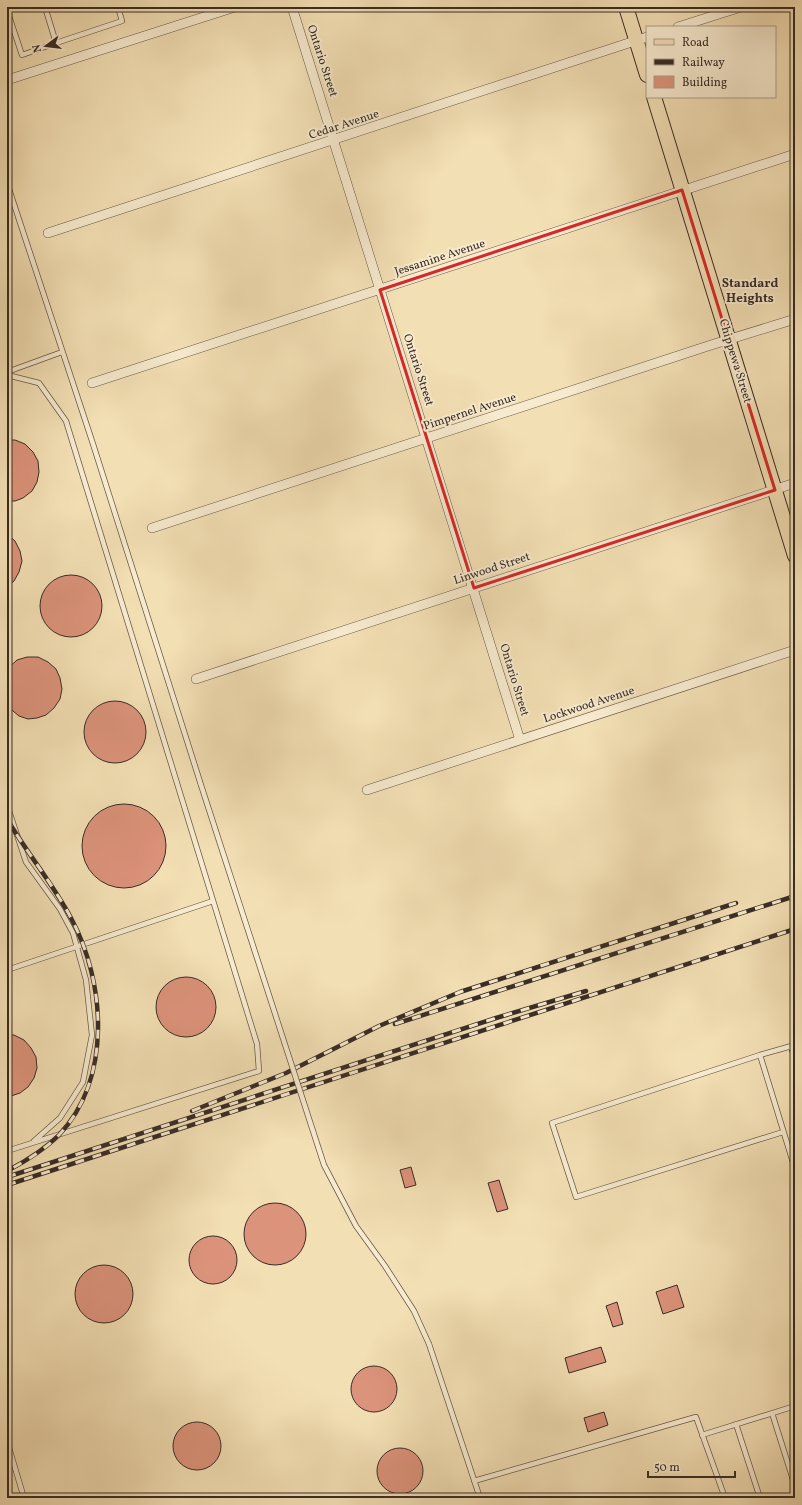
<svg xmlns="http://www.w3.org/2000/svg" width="802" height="1505" viewBox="0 0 802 1505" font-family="Vollkorn,serif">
<rect width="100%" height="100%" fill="#f3dfb4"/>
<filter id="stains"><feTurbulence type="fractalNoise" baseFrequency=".005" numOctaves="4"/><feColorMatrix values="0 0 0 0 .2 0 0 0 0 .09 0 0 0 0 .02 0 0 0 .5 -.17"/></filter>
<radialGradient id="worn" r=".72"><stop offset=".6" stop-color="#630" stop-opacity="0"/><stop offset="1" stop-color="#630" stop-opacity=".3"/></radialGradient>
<path fill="#dc937b" stroke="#382c26" d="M7,440H15L25,444L33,452L38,461L39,472L37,482L32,491L23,498L15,501H7Z
M7,534L15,541L20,551L22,561L19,572L14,581L7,587Z
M40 606a31 31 0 1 1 62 0a31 31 0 1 1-62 0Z
M27,657H38L48,662L56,669L60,678L62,689L60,699L54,708L46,715L37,718L28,719L19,716L7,706V669L17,660Z
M84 732a31 31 0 1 1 62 0a31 31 0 1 1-62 0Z
M82 846a42 42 0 1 1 84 0a42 42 0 1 1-84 0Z
M156 1007a30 30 0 1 1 60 0a30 30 0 1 1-60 0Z
M7,1035H14L24,1040L31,1048L36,1057L37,1068L34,1078L28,1087L20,1093L11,1096H7Z
M411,1167L416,1185L405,1188L400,1170Z
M499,1180L508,1209L497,1212L488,1183Z
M244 1234a31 31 0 1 1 62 0a31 31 0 1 1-62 0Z
M189 1260a24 24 0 1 1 48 0a24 24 0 1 1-48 0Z
M75 1294a29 29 0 1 1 58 0a29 29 0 1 1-58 0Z
M677,1285L684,1307L663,1314L656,1292Z
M617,1302L623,1324L613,1327L606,1306Z
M601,1347L606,1362L569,1373L565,1358Z
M351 1389a23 23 0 1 1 46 0a23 23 0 1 1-46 0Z
M604,1412L608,1425L588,1432L584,1418Z
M173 1446a24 24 0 1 1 48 0a24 24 0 1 1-48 0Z
M377 1471a23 23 0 1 1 46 0a23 23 0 1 1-46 0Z"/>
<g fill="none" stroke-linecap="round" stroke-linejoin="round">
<g stroke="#67594a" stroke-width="6">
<path id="lane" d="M45,7L56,43L122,21L118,7
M7,10L22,55L56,43
M7,183L93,444L201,785
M7,372L62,352
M7,375L39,383L66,421L257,1044L259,1071L7,1151
M7,805L26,862L60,909L73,933L86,980L92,1035L83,1082L60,1118L34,1141
M7,970L213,901
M791,1047L795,1059
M760,1055L795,1169
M783,1132L576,1197L552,1123L760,1055L795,1045
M429,1344L480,1498
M772,1413L795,1486
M736,1424L760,1498
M702,1435L795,1406
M7,1441L24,1498
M474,1481L696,1417L725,1498"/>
</g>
<g stroke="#67594a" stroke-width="10">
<path id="street" d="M292,7L520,740
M678,27L741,7
M7,80L235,7
M48,233L647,37
M92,383L795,154
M152,528L711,345L795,319
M196,679L795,483
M367,790L795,650"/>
</g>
<g stroke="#382c26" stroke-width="16">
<path id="primary" d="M626,7L647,75
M654,97L795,556"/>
</g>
<use href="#lane" stroke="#f7eace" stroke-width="4.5"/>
<use href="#street" stroke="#f7eace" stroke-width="9"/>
<use href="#primary" stroke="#f3dfb4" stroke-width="14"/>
<g stroke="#382c26" stroke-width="4.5">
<path id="rail" d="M7,819C27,853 53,884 71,918C106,983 112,1079 59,1135C44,1150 26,1161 7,1171
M395,1024L795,896
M192,1111L286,1073L379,1026L460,992L736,903
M7,1177L496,1018L586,991
M7,1185L795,929"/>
</g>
<use href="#rail" stroke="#f7eace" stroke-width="3" stroke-dasharray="9" stroke-linecap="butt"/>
<g stroke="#67594a" stroke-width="6" stroke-linecap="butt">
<path id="lane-bridge" d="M201,785L324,1165L356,1226L385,1266L414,1311L429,1344"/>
</g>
<use href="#lane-bridge" stroke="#f7eace" stroke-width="4.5"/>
</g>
<path fill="none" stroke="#d62828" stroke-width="3" stroke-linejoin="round" d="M682,190L775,490L474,588L380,290Z"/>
<g text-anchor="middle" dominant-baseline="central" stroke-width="4" stroke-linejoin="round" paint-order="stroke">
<g font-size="12" fill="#382c26" stroke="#f7eace">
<text transform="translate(322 61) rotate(72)">Ontario Street</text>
<text transform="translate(344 125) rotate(-18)">Cedar Avenue</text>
<text transform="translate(440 258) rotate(-18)">Jessamine Avenue</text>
<text transform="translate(735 361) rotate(73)">Chippewa Street</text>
<text transform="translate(418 370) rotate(72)">Ontario Street</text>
<text transform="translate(470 412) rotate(-18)">Pimpernel Avenue</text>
<text transform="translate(492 569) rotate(-18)">Linwood Street</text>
<text transform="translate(514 680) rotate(73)">Ontario Street</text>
<text transform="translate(589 705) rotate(-18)">Lockwood Avenue</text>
</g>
<g font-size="13" font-weight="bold" fill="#382c26" stroke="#f7eace">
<text x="750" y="284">Standard<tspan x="750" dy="15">Heights</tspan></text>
</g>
</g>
<rect width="802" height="1505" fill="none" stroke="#f3dfb4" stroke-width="24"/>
<rect x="8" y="8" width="786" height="1489" fill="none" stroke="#382c26" stroke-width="2"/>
<rect x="12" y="12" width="778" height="1481" fill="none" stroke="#382c26"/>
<rect x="646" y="26" width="130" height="72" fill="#f7eace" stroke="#ab9e8b"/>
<rect x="654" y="39" width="20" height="6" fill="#f3dfb4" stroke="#ab9e8b"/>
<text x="682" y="46" font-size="12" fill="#382c26">Road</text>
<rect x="654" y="59" width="20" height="6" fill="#382c26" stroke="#ab9e8b"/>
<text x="682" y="66" font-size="12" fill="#382c26">Railway</text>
<rect x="654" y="76" width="20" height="12" fill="#dc937b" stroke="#ab9e8b"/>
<text x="682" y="86" font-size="12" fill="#382c26">Building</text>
<g transform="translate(46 46) rotate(255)" stroke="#f7eace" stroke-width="3" paint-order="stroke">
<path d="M0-3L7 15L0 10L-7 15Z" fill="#382c26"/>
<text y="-6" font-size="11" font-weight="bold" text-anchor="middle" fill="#382c26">N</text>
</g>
<path d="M648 1471v6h87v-6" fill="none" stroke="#382c26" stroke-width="2"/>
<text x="654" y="1471" font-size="12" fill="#382c26" stroke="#f7eace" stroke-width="3" paint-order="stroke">50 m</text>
<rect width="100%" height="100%" filter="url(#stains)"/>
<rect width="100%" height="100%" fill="url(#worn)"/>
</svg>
